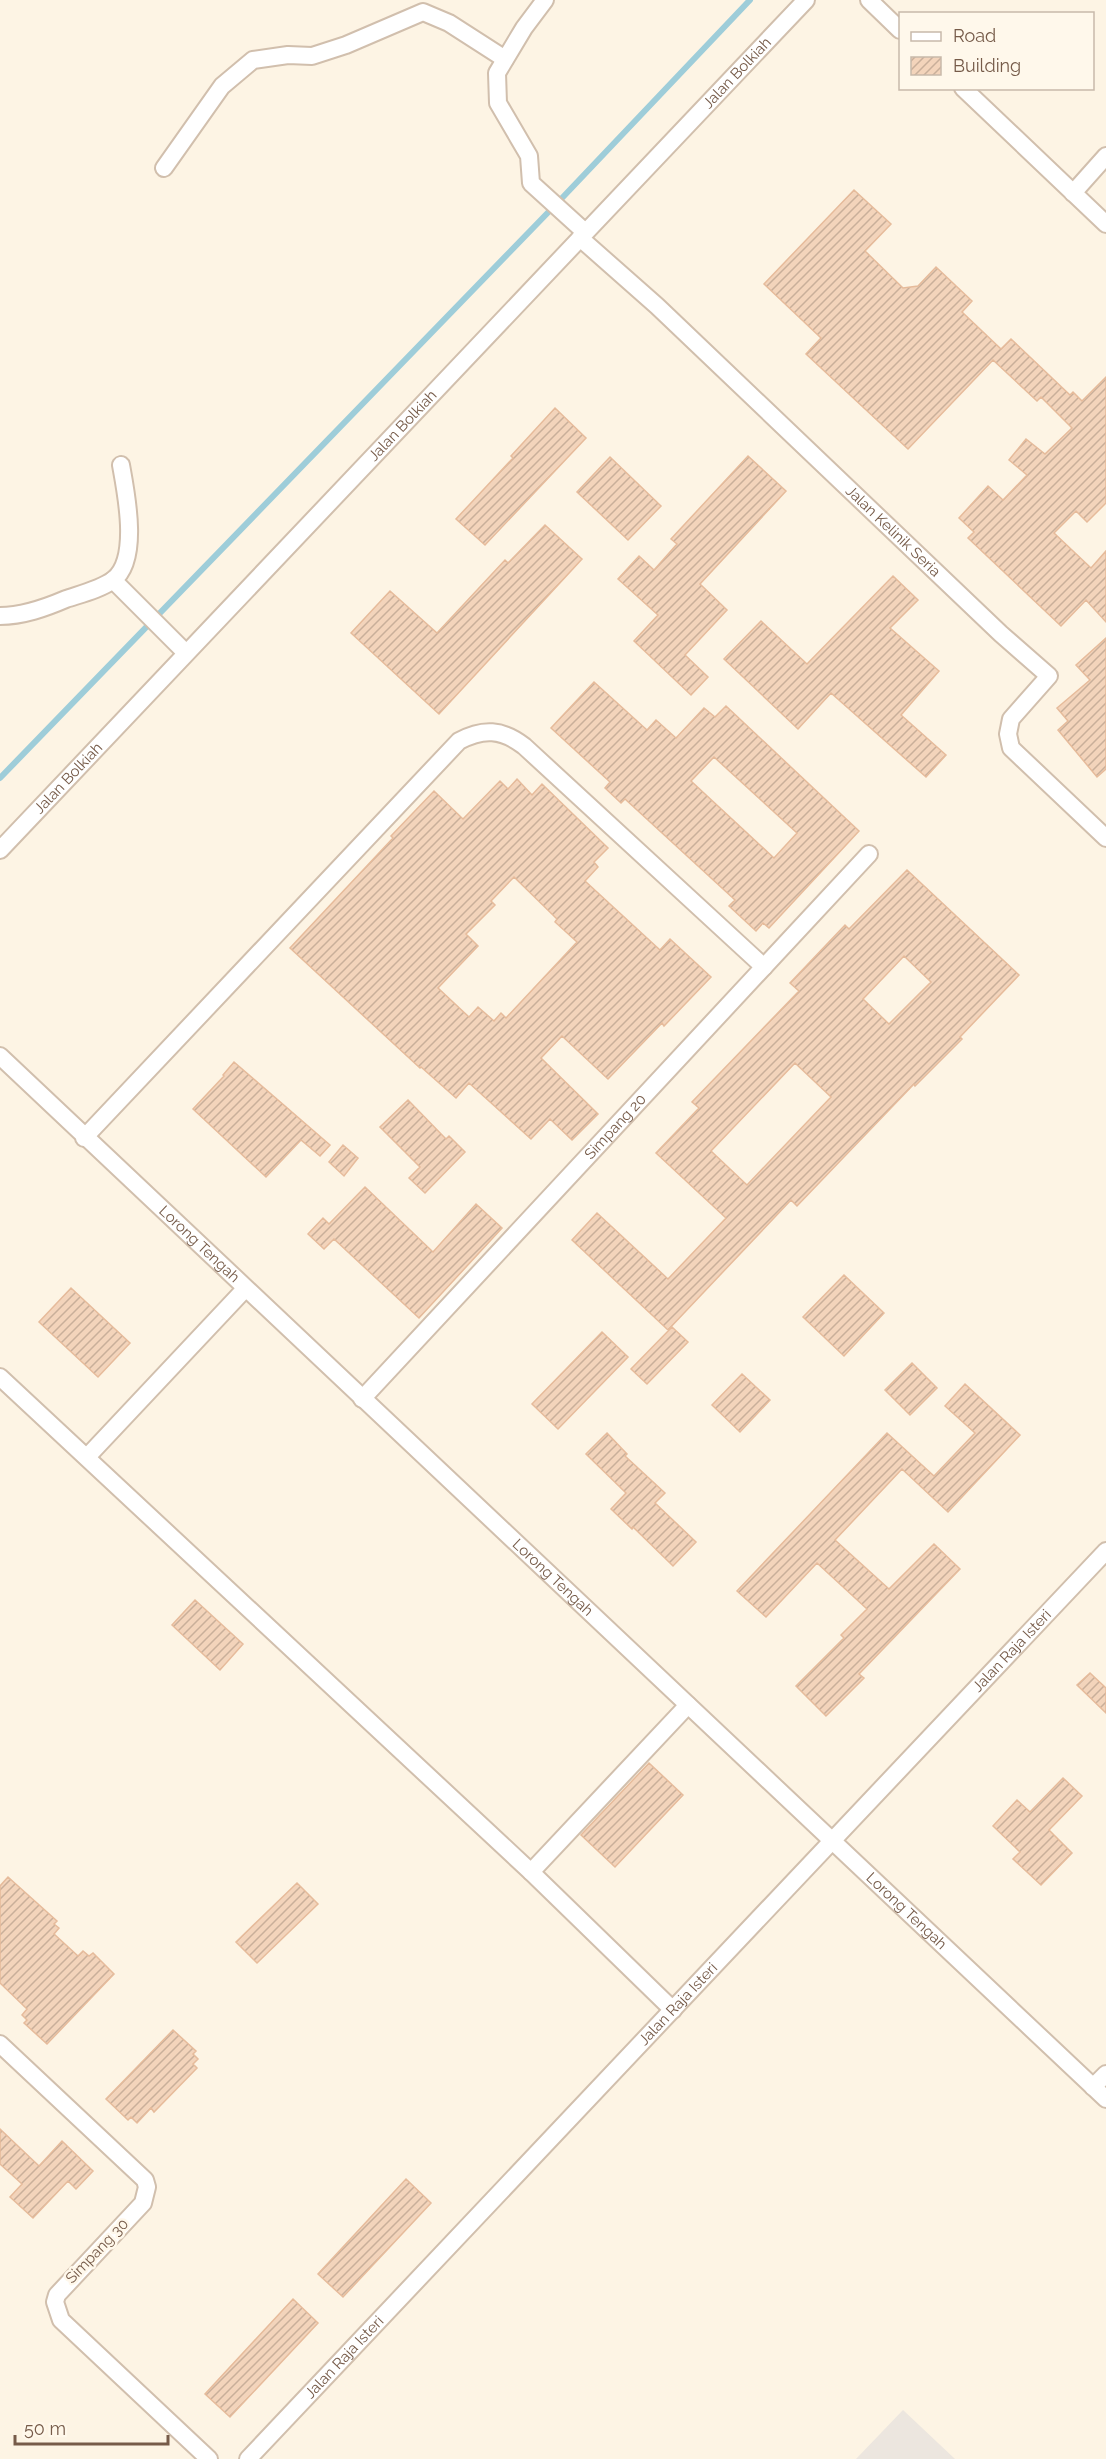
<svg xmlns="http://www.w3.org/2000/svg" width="1106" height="2459" viewBox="0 0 1106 2459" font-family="Raleway,sans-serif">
<defs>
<pattern id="building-hatch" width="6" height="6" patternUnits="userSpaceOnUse" patternTransform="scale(1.5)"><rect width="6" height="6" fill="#f3d4bb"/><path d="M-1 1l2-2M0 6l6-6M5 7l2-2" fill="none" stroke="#c9af9a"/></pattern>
</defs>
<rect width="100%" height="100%" fill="#fdf4e4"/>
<path fill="#ece6df" d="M903,2410L955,2459H856Z"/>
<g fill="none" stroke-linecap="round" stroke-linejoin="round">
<path stroke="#9ecdd9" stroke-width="6" d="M0,778L563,197L750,0"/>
</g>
<path fill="url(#building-hatch)" stroke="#e6bb9b" stroke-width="1.5" fill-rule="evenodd" d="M854,190L891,224L865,251L903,288L918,286L936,267L972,301L962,312L1001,349L1011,339L1070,395L1073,392L1082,401L1106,377V503L1087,522L1076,511L1054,533L1091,568L1106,551V622L1086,600L1061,626L968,538L974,532L959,518L988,486L1003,500L1027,475L1009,460L1026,439L1045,454L1072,428L1041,397L1037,401L993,360L908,449L806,354L821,338L764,284Z
M555,408L586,438L485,545L456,519L513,458L511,456Z
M748,456L786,491L700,584L727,610L685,655L708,677L691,695L634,641L658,615L618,579L639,556L654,570L677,544L671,539Z
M610,457L661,506L628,540L577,492Z
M545,525L582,559L439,714L351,633L390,591L437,633L505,560L508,563Z
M893,576L918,600L890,628L939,671L901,715L946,755L926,777L831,693L798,729L724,659L761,621L807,664Z
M1106,638V769L1097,777L1058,730L1068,721L1057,708L1090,680L1076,665Z
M594,682L647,730L656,720L676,738L704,708L715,717L726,706L859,831L769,928L763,923L756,931L729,906L735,900L625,799L621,803L605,788L610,782L551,728ZM714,757L797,833L774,858L691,781Z
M517,779L532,795L542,784L608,848L594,862L598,867L585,881L660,950L670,939L711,977L664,1026L662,1023L608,1079L562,1036L541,1058L598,1114L572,1140L550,1119L531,1139L469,1083L456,1098L421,1067L420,1068L290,948L393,838L391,836L434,791L463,819L500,781L508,789ZM514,877L557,919L555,922L577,942L506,1018L501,1013L494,1021L478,1007L469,1017L438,988L478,946L466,934L495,905L491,901Z
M907,870L1019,975L960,1037L962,1039L915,1086L914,1084L797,1206L791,1200L668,1330L572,1240L597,1213L668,1279L726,1218L656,1153L699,1108L692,1102L799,991L790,983L845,925L849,929ZM904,956L931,982L889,1024L863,999ZM795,1063L831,1097L747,1185L711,1151Z
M234,1062L330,1145L320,1156L301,1140L266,1177L193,1109L224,1076L223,1075Z
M408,1100L446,1139L449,1136L465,1152L425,1193L409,1178L420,1167L380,1127Z
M343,1145L358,1158L344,1176L329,1162Z
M365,1187L433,1252L476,1204L502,1228L419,1318L334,1239L324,1249L308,1234L323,1218L329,1224Z
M844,1275L884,1313L844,1356L803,1317Z
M71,1288L130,1343L98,1377L39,1322Z
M672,1327L688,1342L647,1384L631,1369Z
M602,1332L628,1357L558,1429L532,1404Z
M912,1363L937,1388L910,1415L885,1390Z
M742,1374L770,1400L740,1432L712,1405Z
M965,1384L1020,1435L948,1512L902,1469L835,1540L889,1589L934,1544L960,1569L859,1674L864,1678L826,1716L796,1686L844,1638L841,1635L867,1609L817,1563L766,1617L737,1591L887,1433L934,1476L975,1433L945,1406Z
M607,1433L627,1454L625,1456L665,1493L655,1503L696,1542L673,1566L633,1527L632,1529L611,1509L626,1493L586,1454Z
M195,1600L243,1644L220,1670L172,1625Z
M1090,1673L1106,1688V1713L1077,1685Z
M649,1763L683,1795L615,1867L581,1835Z
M1063,1778L1082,1796L1049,1830L1072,1853L1041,1885L1013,1859L1020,1852L993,1826L1017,1800L1030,1812Z
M8,1877L57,1921L54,1924L59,1928L54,1934L78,1956L83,1951L89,1956L93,1953L114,1974L47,2044L24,2023L27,2020L22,2015L27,2009L0,1983V1886Z
M297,1883L318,1904L257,1963L236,1942Z
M173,2030L196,2051L193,2054L198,2059L193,2064L197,2068L154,2112L151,2108L137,2123L131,2117L128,2120L106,2099Z
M0,2129L39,2166L62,2141L93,2171L76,2189L68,2181L33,2218L10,2197L22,2184L0,2164Z
M406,2179L431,2203L343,2297L318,2274Z
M293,2299L318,2323L230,2417L205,2394Z"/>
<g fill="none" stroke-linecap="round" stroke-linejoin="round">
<g stroke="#d1bfad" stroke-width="20">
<g id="minor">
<path d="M545,0L524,28L497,73L498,103L529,156L531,183L585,232"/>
<path d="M869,0L900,30"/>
<path d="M963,88L1106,224"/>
<path d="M164,168L222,86L253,60L288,55L312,56L346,45L423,12L449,23L505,59"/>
<path d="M1073,193L1106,156"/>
<path id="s1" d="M580,238L657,306L1001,634L1049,676L1011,719L1008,734L1011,748L1106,838"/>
<path d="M113,580L186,653"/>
<path d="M0,616C23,616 45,608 66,599C81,594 101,589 113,580C140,560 126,493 121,465"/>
<path id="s2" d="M0,850L806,0"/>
<path id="s3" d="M0,1056L1106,2099"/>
<path d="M84,1138L459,741C483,728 502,729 524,746L764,967"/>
<path d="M0,1377L531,1872L673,2010"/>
<path id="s4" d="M362,1399L869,854"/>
<path d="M87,1457L245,1289"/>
<path d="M531,1872L688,1705"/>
<path d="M0,2044L145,2180L147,2187L143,2203L57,2295L55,2302L61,2320L209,2459"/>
<path d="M1093,2087L1106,2074"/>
<path id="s5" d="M248,2459L1106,1551"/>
</g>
</g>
<use href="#minor" stroke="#fff" stroke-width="16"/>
</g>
<g text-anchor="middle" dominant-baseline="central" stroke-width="5" stroke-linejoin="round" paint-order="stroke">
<g font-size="15" fill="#765b49" stroke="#fff8eb">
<text stroke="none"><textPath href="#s2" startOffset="1071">Jalan Bolkiah</textPath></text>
<text stroke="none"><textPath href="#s2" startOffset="585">Jalan Bolkiah</textPath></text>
<text stroke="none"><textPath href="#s1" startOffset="429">Jalan Kelinik Seria</textPath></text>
<text stroke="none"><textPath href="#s2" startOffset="99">Jalan Bolkiah</textPath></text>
<text stroke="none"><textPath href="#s4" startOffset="372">Simpang 20</textPath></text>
<text stroke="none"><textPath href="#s3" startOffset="274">Lorong Tengah</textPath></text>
<text stroke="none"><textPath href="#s3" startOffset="760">Lorong Tengah</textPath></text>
<text stroke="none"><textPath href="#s5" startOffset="1112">Jalan Raja Isteri</textPath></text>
<text stroke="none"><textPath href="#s3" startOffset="1246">Lorong Tengah</textPath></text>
<text stroke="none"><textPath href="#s5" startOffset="626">Jalan Raja Isteri</textPath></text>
<text transform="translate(97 2251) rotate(-46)">Simpang 30</text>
<text stroke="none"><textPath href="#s5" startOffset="140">Jalan Raja Isteri</textPath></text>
</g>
</g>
<rect x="899" y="12" width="195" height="78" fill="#fff8eb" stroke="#c8b9aa" stroke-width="1.5"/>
<rect x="911" y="32" width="30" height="9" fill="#ffffff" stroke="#c8b9aa" stroke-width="1.5"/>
<text x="953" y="42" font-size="18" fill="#765b49">Road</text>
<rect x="911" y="57" width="30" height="18" fill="url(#building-hatch)" stroke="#c8b9aa" stroke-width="1.5"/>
<text x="953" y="72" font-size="18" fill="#765b49">Building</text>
<path d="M15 2435v9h153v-9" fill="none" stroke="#765b49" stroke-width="3"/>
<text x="24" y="2435" font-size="18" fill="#765b49" stroke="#fff8eb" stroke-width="4.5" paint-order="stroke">50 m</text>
</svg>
